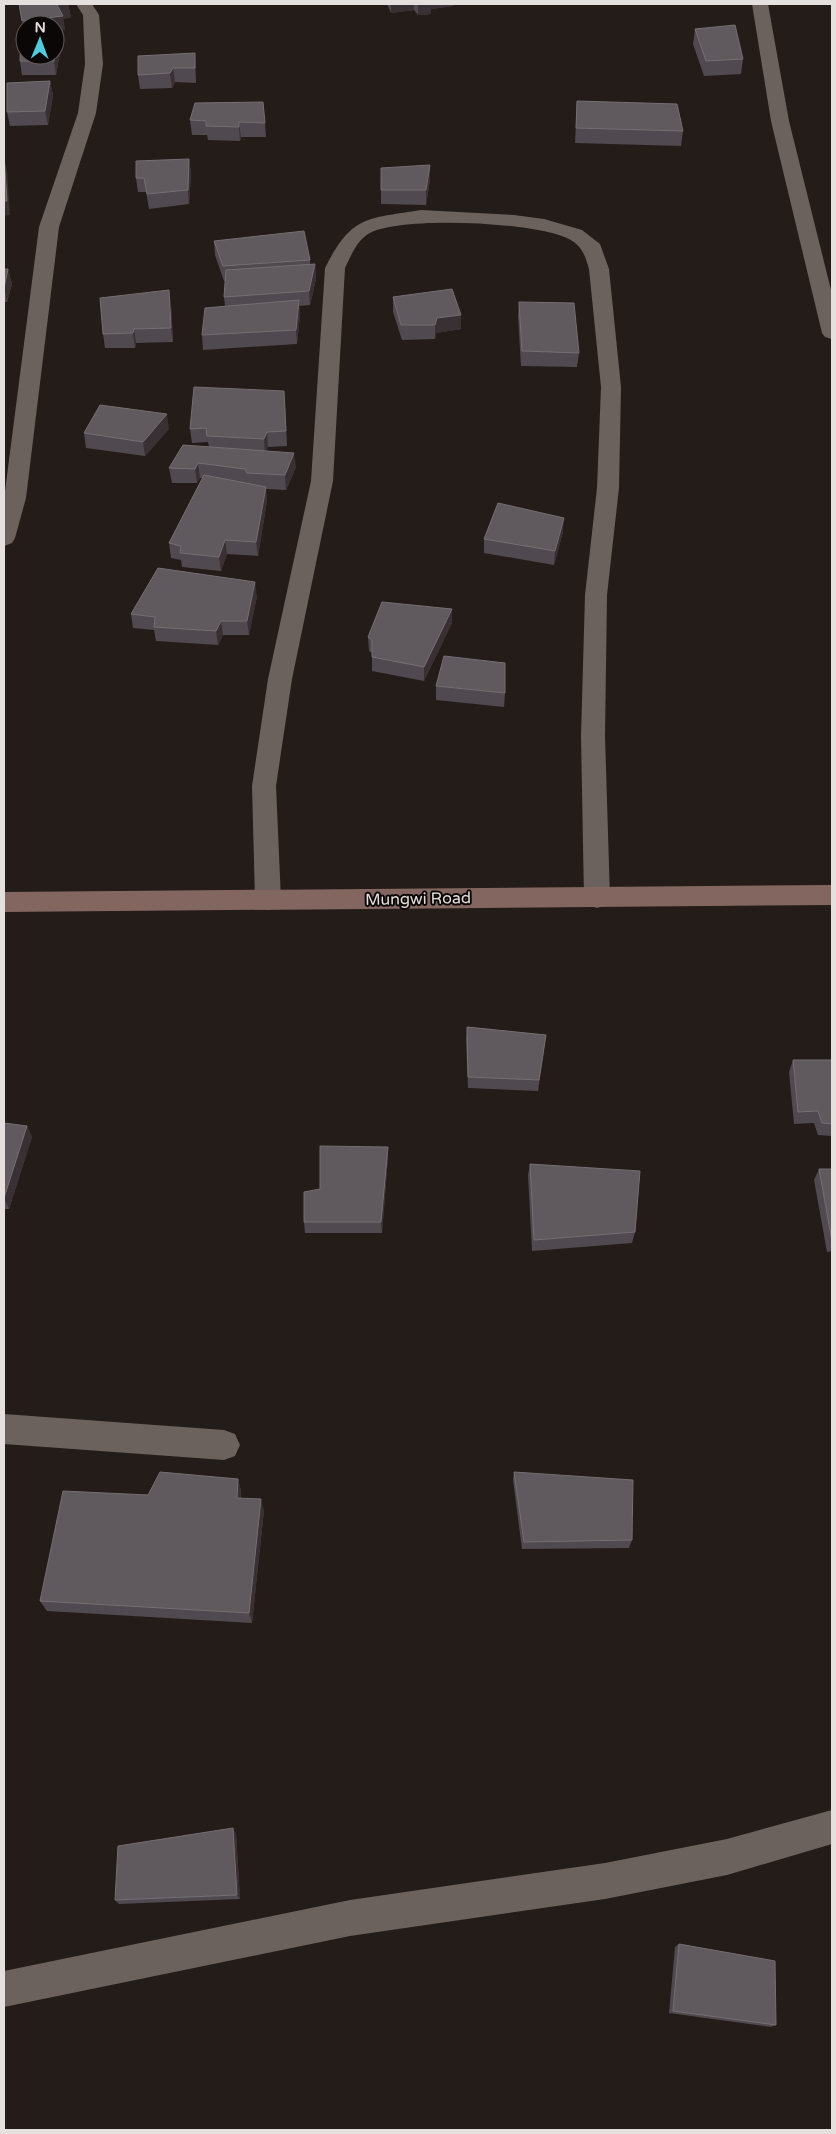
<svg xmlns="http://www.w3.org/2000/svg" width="836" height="2134" viewBox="0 0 836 2134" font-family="'Varela Round',sans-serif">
<rect width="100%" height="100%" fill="#241c18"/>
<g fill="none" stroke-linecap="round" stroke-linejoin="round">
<path fill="#6c625d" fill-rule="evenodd" d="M76,4H92L99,15L103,64L96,113L59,227L26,498L15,538L12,543L4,546V499L39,227L78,113L85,64L83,15Z
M752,4H768L789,121L832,294V339L825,337L822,333L771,121Z
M421,210L514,215L544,219L582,230L600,244L609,269L621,387L619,488L607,595L605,736L610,898L606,905L597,908L588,905L584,898L581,736L585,595L597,488L601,387L589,269C585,255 582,246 569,239C539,222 397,215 368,234C356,242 351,256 345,268L333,481L292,679L276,786L281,900L277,907L268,910L259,907L255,900L252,786L268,679L311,481L325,268C352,215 366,219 421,210Z
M4,1414L224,1430L235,1434L240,1445L235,1456L224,1460L4,1444Z
M832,1810V1844L727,1875L605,1899L350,1936L4,2007V1971L350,1900L605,1863L727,1839Z"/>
<path fill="#836660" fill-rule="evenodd" d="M832,885V905L4,912V892Z"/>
</g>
<path fill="#50494f" d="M19,4H68L71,17L63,19L65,30L55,25L25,55L59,33L61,47L56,75H22L20,61L24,33Z
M387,4H453V6L431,9V14L418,15L414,10L391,13Z
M695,29L743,59L741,74L704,76L693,44Z
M138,56L196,67V83L175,82L172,88L140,89L138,75Z
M50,81L53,95L48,125L10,126L7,112Z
M577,101L683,131L681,146L575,143Z
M190,120L265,123L266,137H241L240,141L208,140L207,135H192Z
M189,159L191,173L189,204L149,209L146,192H138L136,178Z
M381,168L430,180L426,205L381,204Z
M214,241L310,260V264H315L316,279L310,305L299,306L300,315L297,344L203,350L202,335L225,306L224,297L225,281H224L215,255Z
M4,269H8L12,284L7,302H4Z
M393,297L461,329L436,333L435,339L402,340L393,312Z
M519,302L579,353L577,367L521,366L518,316Z
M171,304L173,342L136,343L135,348H105L103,334Z
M285,406L287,446L268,447L266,451L296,467L286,490L266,489L267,501L258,556L227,554L221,571L182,567L181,560L171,558L169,543L203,478H200L197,483H172L169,468L209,447L208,442L192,443L190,429Z
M169,429L145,456L86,448L84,433Z
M563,532L554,565L484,553V539Z
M257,596L249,635H223L218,645L156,641L154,630L133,628L131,614Z
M452,623L424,681L372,671V653L369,651L368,637Z
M436,686L505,693L504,707L436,700Z
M467,1027L546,1035L538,1091L468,1088L466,1039Z
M832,1059V1136L818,1135L814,1123L794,1124L789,1072L793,1060H832Z
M4,1123L27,1126L32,1137L9,1209H4Z
M388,1158L382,1233H305L304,1222L320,1189Z
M530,1164L635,1232L632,1243L532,1251L528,1175Z
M819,1169H832V1251L827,1252L814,1180Z
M514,1472L632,1540L629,1548L522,1549L513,1480Z
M238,1479L241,1491V1499L264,1510L252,1623L47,1611L40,1601L148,1495Z
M236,1833L240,1899L119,1904L115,1900Z
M679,1944L776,2025L771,2027L669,2013L675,1947Z"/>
<path fill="#383032" d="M63,4H68L71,17L63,19L65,30L55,32V25H25V36H24L22,21L57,5Z
M391,4H414V10L391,13Z
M418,4H431V14L418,15Z
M431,4H453V6L431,9Z
M59,33L61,47L56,75L54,61Z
M195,53L196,67V83L195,68Z
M173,68L175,82L172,88L170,73Z
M50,81L53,95L48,125L45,111Z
M239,122L241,137L240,141L239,127Z
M4,156L7,171L10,215L4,216Z
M189,159L191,173L189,204L188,190Z
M430,165V180L426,205V190Z
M315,264L316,279L310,305L309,291Z
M8,269L12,284L7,302L4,288Z
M169,290L171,304L173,342L171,328Z
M299,300L300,315L297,344L296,330Z
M461,315V329L436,333L435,339V325L437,318Z
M134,329L136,343L135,348L133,333Z
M167,414L169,429L145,456L143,442Z
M267,432L268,447L265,453L264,439Z
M294,453L296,467L286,490L285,475Z
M198,463L200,478L197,483L195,469Z
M266,487L267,501L258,556L256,542Z
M564,518L563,532L554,565L555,551Z
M225,540L227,554L221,571L219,557Z
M255,582L257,596L249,635L247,621Z
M452,609V623L424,681V667Z
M221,621L223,635L218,645L216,631Z
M27,1126L32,1137L9,1209L4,1198Z
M388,1147V1158L382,1233L381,1222Z
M238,1479L241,1491L240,1510L237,1498Z
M261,1499L264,1510L252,1623L249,1613Z
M233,1828L236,1833L240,1899L237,1895Z"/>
<path fill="#60595e" stroke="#756e72" d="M19,4H63L57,5L63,16L22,21Z
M735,25L743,59L706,61L695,29Z
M21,33H25V55H55L54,61H20Z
M55,33H59L55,54Z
M195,53V68H173L170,73L138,75V56Z
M50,81L45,111L7,112V83Z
M577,101L677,104L683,131L576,128Z
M263,102L265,123L239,122V127L206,126V121L190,120L195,103Z
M4,156L7,201H4Z
M189,159L188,190L147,194L144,178H136V161Z
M430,165L426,190H381V168Z
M304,231L310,260L223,266L214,241Z
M315,264L309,291L224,297L226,270Z
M4,269H8L4,288Z
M452,289L461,315L437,318L435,325H401L393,297Z
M169,290L171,328L134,329L133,333L103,334L100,298Z
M299,300L296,330L202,335L205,308Z
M519,302L574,303L579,353L522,351Z
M194,387L284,391L286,431L267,432L264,439L207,436L206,428L190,429Z
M100,405L167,414L143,442L84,433Z
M183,445L294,453L285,475L247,473L245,469L198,463L195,469L169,468Z
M204,475L266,487L256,542L225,540L219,557L180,553L181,546L169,543Z
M498,503L564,518L555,551L484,539Z
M158,568L255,582L247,621H221L216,631L154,627L155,617L131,614Z
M382,602L452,609L424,667L372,657V640L368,637Z
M444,656L505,663V693L436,686Z
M467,1027L546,1035L539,1080L468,1077Z
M793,1060H832V1124L822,1123L818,1111L798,1112Z
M4,1123L27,1126L4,1198Z
M320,1146L388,1147L381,1222H304V1192L320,1189Z
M530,1164L640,1171L635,1232L534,1240Z
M819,1169H832V1241Z
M160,1472L238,1479L237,1498L261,1499L249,1613L40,1601L63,1491L148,1495Z
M514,1472L633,1480L632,1540L524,1542Z
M233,1828L237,1895L115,1900L118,1846Z
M679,1944L775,1961L776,2025L673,2011Z"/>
<g text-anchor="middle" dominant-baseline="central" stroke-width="4" stroke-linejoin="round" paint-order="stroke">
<g font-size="16" fill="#e5dfdd" stroke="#0b0706">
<text transform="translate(418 899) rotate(-1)">Mungwi Road</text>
</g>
</g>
<rect width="836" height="2134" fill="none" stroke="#e5dfdd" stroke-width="10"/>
<g transform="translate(40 40) rotate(1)"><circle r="24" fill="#0b0706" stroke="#625d5c"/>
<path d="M0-4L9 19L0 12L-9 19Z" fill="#54cadd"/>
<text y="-8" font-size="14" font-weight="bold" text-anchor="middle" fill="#e5dfdd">N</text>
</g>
</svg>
